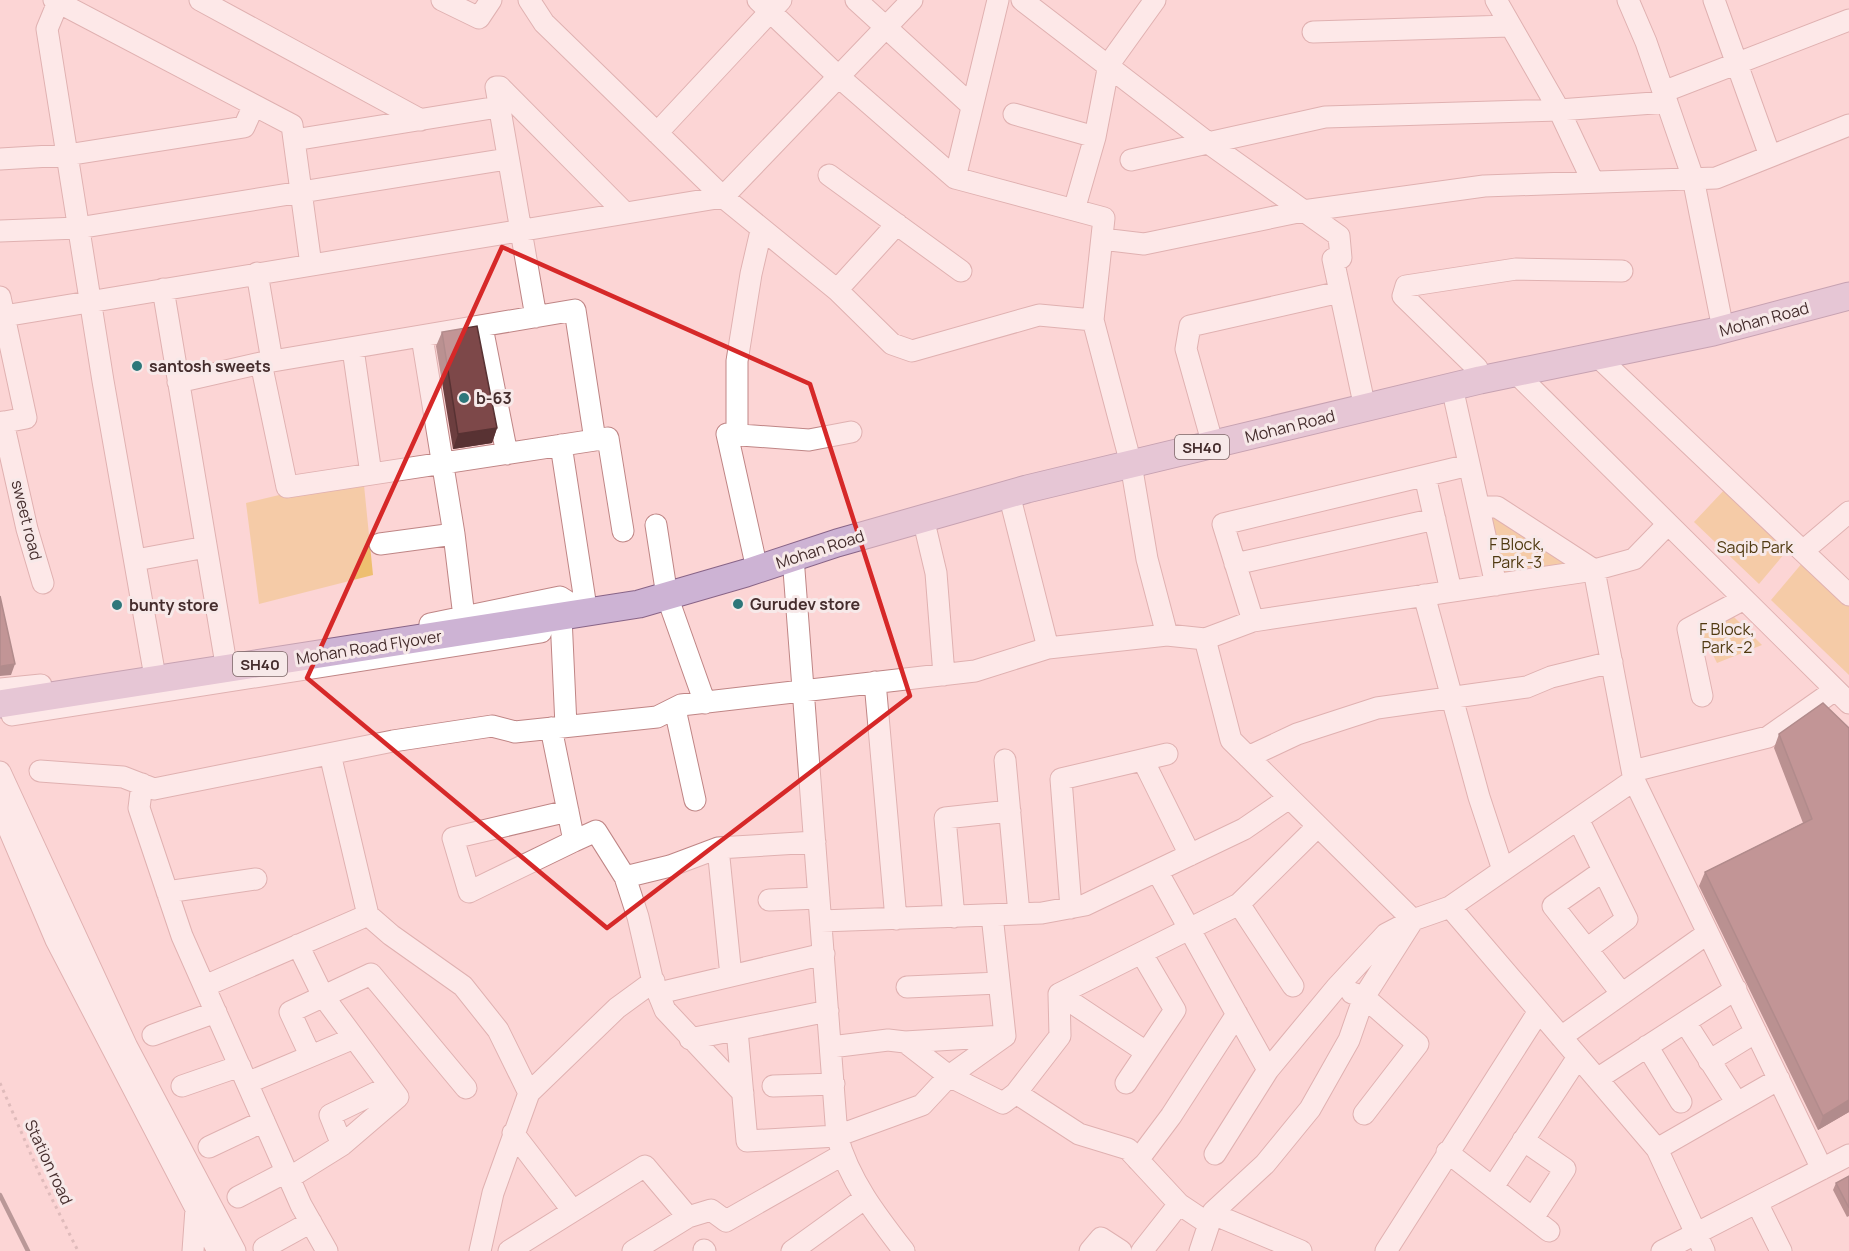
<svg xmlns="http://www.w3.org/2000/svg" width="1849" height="1251" viewBox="0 0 1849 1251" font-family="Manrope,sans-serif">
<rect width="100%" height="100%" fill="#fcd5d5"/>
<path fill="#eebf70" d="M363,475L373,575L259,604L246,503Z
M1726,488L1790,547L1759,584L1694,522Z
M1486,513L1578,566L1500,578Z
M1803,562L1849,606V675L1771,600Z
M1732,615L1762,645L1717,663L1700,629Z"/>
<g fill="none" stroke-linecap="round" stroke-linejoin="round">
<g stroke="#bf8585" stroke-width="23">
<path id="minor" d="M54,0L292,125L311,265
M59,0L47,29L103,381L154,671
M200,0L421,120
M442,0L479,18L491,0
M529,0L544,23L723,197L837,290L892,344L912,351L1039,315L1093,320L1131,464L1147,559L1167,635
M758,0L839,77L955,178L1104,218L1093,320
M856,0L972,106
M1022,0L1207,142L1339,236L1341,258L1333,259L1365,408
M1496,0L1559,110L1593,182
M1628,0L1646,42L1693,178L1723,329
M1714,0L1770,156
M1313,32L1509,26
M1663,92L1849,20
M1014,114L1095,137
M657,133L781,0
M294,140L498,107
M0,159L67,155L244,127L254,105
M1131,160L1325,117L1559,110L1667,102
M829,175L961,271
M955,178L998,0
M1074,210L1095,137L1109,64L1155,0
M0,231L78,228L507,159
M1102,239L1144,244L1303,211L1484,186L1716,178L1849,125
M257,273L272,361
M163,289L225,658
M837,290L897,224
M0,297L4,316
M536,317L496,87H500L625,213
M482,327L507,454
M422,337L454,534L464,617
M353,349L371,474
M1597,356L1849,595
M261,363L287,487L608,438L623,531
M1516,373L1849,703
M1480,380L1477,368L1403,296L1406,286L1516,269L1622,271
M178,382L261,363L575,310L595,440
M1452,387L1496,585
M3,422L27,529L43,583
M0,423L26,418L4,316L723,197L912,0
M737,435V361L751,274L761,231
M561,445L587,614
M1213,445L1186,349L1190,326L1340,292
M1425,476L1451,591
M1009,494L1048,648
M1479,507H1497L1594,570L1634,780L1822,1169
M923,518L936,573L944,675
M656,525L667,596L705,703
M380,544L454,534
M1803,551L1849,512
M793,557L837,1136C849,1180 876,1215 904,1251
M136,560L206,547
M1235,564L1435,519
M757,569L727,434L809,440L851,432
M1424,595L1479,797L1503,870
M561,617L566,726
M1253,621L1223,524L1469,465
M430,624L560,597L587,614
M875,682L896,919
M0,689L41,685
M1702,696L1688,629L1744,599
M675,709L695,800
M12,715L541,632
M551,728L574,841L596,831L625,877L638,917L652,978L665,1010L743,1093
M330,754L368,915L391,935L463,986L498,1030L529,1093
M1248,757L1297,734L1377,708L1527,687L1551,677L1612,662
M1005,760L1019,914
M1143,760L1190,855
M40,771L123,777L154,789L393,741L492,726L515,732L657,717L681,705L975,671L1048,648L1167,635L1205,639L1253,621L1594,570L1634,559L1668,524
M1633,771L1768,737L1835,690
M0,772L127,1047L235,1251
M142,784L139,808L182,936L301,1205L327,1251
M0,808L56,940L218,1251
M568,811L453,838L469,892L574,841
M1578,819L1627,919L1587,949
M718,848L731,976
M1157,871L1268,1070
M1603,871L1553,906L1622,994
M625,877L670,866L718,848L815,842
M167,892L256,879
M769,900L819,898
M1239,904L1318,826
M1450,907L1657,1149L1704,1251
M1071,908L1061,779L1167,754
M992,915L1005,1036
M954,917L945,818L1010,811
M821,921L1042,913L1085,905L1244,829L1289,798
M205,986L368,915
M907,987L999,983
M659,993L824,954
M1352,993L1364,997L1418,1044L1364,1114
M1059,994L1060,1036L1016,1093L1079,1134L1128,1149L1179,1204L1209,1224
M1059,994L1239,904L1293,986
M1059,994L1146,1052
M1685,1022L1737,1103
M737,1030L747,1141L837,1136L922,1105L949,1076L1005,1036
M153,1035L216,1012
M1561,1037L1708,933
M690,1039L828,1011
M905,1042L949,1076L1003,1103L1016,1093
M1647,1046L1681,1102
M831,1047L888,1040L905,1042L1004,1036
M310,1055L290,1012L371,974L466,1088
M1709,1061L1756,1032
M1597,1079L1736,989
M247,1083L354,1038
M1126,1083L1175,1010L1142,954
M182,1086L240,1066
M773,1086L834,1084
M513,1133L573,1211
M1523,1140L1565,1169L1533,1218
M342,1145L330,1115L390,1086
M209,1147L264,1121
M1657,1149L1779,1079
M1447,1152L1549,1231
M1215,1154L1268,1070L1336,988L1386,934L1413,920L1450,907L1634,780
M1138,1160L1171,1116L1237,1014
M289,1178L342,1145L398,1097L323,996L298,945
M1493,1187L1578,1057
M238,1197L286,1172
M1757,1203L1781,1251
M1213,1214L1301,1251
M264,1248L311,1222
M704,1250L705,1251
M193,1251L196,1209
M480,1251L493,1193L529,1093L617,1008L654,981
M509,1251L645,1166L688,1217
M633,1251L688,1217L711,1210L726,1221L842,1155
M792,1251L864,1199
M1090,1251L1101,1238L1121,1251
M1142,1251L1179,1204
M1200,1251L1213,1212L1265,1164L1310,1109L1349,1040L1364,997L1413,920L1231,740L1205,639
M1386,1251L1539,1011
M1662,1251L1849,1155"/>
</g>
<g stroke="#886487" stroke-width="29">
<path id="major" d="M0,704L639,604L746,573L837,543L1027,489L1480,380L1713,332L1849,296"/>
</g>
<path stroke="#be9c9c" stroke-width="3" stroke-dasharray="3 4.5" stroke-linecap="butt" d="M0,1083L39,1173L78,1251"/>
<use href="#minor" stroke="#fff" stroke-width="21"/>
<use href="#major" stroke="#cdb3d4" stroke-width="27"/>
<path stroke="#6a4f4f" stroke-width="4.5" d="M0,1195L28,1251"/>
</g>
<path fill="#6c3e3f" d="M442,332L497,428L492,443L453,449L436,346Z
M1823,703L1849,1112L1818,1130L1699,886L1705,872L1803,823L1774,748L1779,734Z
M1849,1176V1216L1847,1217L1833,1190L1836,1183Z"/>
<path fill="#583233" d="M497,428L492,443L453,449L458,434Z
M15,664L11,675L0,676V667L2,666Z
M1849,1100V1112L1818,1130L1823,1116Z"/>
<path fill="#7d4849" stroke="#583233" stroke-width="1.5" d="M477,326L497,428L458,434L442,332Z
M0,596L15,664L2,666L0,667Z
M1823,703L1849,728V1100L1823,1116L1705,872L1812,819L1779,734Z
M1849,1176V1208L1836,1183Z"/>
<path d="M0 0H1849V1251H0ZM502,247L810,384L910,696L607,928L307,678Z" fill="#fcd5d5" fill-opacity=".55" fill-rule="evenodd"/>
<path fill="none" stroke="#d62828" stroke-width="4.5" stroke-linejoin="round" d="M502,247L810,384L910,696L607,928L307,678Z"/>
<g fill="#2d777a" stroke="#f7e9e9" stroke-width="2">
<circle cx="137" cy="366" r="6"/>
<circle cx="464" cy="398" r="6"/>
<circle cx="738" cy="604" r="6"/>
<circle cx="117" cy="605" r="6"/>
</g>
<g text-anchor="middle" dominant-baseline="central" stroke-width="6" stroke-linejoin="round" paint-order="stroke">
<g fill="#f7e9e9" stroke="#7a6565" stroke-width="1.5">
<rect x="1175" y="435" width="54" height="24" rx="4.5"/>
<rect x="233" y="652" width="54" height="24" rx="4.5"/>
</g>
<g font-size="15" font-weight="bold" fill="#452d2d">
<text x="1202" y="447">SH40</text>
<text x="260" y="664">SH40</text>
</g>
<g font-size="16" fill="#452d2d" stroke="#f7e9e9">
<text transform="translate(1764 319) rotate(-15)">Mohan Road</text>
<text transform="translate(1290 426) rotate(-14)">Mohan Road</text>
<text transform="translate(27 520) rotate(76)">sweet road</text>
<text transform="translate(820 549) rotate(-18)">Mohan Road</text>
<text transform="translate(369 647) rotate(-9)">Mohan Road Flyover</text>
<text transform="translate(49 1162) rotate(65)">Station road</text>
</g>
<g font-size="16" font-weight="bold" fill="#452d2d" stroke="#f7e9e9" text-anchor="start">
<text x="149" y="366">santosh sweets</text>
<text x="476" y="398">b-63</text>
<text x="750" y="604">Gurudev store</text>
<text x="129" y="605">bunty store</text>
</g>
<g font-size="16" fill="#4f3910" stroke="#f7e9e9">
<text x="1517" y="544">F Block,<tspan x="1517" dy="18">Park -3</tspan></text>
<text x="1755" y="547">Saqib Park</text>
<text x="1727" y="629">F Block,<tspan x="1727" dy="18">Park -2</tspan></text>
</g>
</g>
</svg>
